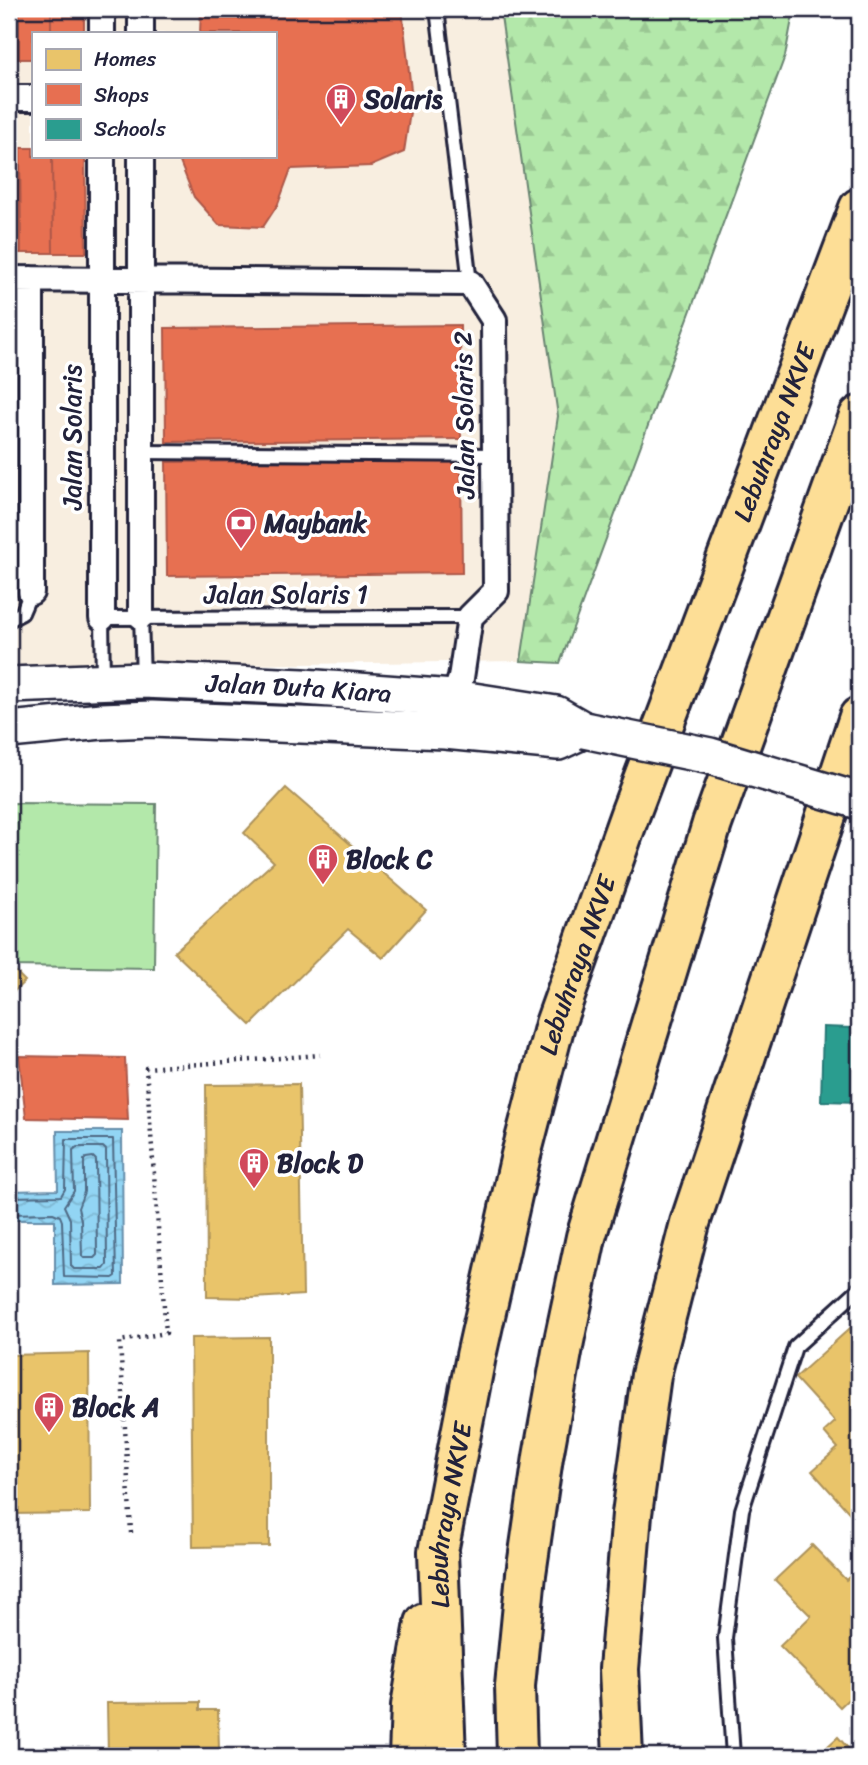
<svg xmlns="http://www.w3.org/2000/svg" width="868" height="1765" viewBox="0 0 868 1765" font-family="Sriracha,sans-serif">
<defs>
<pattern id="forest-firs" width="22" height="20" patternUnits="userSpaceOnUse" patternTransform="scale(1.75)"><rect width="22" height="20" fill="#b3e8aa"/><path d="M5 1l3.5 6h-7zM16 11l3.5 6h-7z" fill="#9ac793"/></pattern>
<pattern id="water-waves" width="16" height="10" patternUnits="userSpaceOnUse" patternTransform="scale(1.75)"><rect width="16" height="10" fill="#92d5f4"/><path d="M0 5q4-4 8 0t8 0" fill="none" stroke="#7eb7d2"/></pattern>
</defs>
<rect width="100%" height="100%" fill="#fff"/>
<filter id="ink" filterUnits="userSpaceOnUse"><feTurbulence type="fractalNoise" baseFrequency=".0143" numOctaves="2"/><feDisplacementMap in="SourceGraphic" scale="14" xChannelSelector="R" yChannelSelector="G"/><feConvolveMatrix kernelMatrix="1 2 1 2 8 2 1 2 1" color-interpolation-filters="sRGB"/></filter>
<g filter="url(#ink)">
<path fill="#f8eee0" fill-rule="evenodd" d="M9,9H500L558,416L521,661L9,668ZM33,33H275V156H33Z"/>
<path fill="url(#forest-firs)" stroke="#6a8572" stroke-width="2" d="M500,9H794L785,56L560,663L521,661L558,416Z"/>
<path fill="#b3e8aa" stroke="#6a8572" stroke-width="2" d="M12,803L156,804L154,968L10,966Z"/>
<path fill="url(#water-waves)" stroke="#658daa" stroke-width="2" d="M57,1131H122L123,1284L55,1285V1220H9V1191L58,1190Z"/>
<path fill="#e9c46a" stroke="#ad935c" stroke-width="2" d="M286,788L426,910L383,958L348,929L251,1025L174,952L274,862L244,833Z
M9,965L25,981L9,996Z
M299,1084L303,1295L253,1298L207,1297L206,1085Z
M859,1320V1514L854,1518L812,1471L838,1448L824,1432L835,1422L795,1378Z
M269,1337V1546L193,1547L191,1338Z
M89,1353L90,1513L9,1514V1355Z
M812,1545L846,1580L859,1567V1689L840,1707L780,1646L811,1616L775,1580Z
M200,1702V1710H218L219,1750H242V1756H108L107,1703Z
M838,1737L855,1756H817Z"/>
<path fill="#e76f51" stroke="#ac584a" stroke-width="2" d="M9,9H19V59H9Z
M19,9H51V33H33V59H19Z
M51,9H84V33H51Z
M201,9H402L412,99L404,152L371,166L291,169L278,204L263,227L219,225L194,197L180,162L184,156H275V33H200Z
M9,148H20L21,253H9Z
M20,148H33V156H52L53,253H21Z
M52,156H85L86,253H53Z
M9,298L11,603H9Z
M460,325L461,439L166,442L165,328Z
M461,460L462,573L167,576L166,462Z
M19,1056L125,1058L128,1120L26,1118Z"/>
<path fill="#2a9d8f" stroke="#287876" stroke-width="2" d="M854,978H859V1102L821,1101L823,1027L853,1028Z"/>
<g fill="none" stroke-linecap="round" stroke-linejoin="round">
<path stroke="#4f6a85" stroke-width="2" d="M77,1147H103L106,1150L107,1265L104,1269H74L71,1266L70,1219L64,1206L74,1191L73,1150Z
M86,1158L93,1157L96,1160L97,1255L94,1258H84L82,1256L81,1220L78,1208L84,1192V1160Z
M9,1197L61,1196L65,1189L66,1139H113L116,1276L113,1278L64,1277L62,1221L60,1216L53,1213L9,1214"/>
<g stroke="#22223b" stroke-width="18">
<path id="lane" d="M437,9L470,283
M141,452L495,455
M141,616L143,679
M9,620L22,613L31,592
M103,679L102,618L470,617
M733,1756L725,1638L742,1510L795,1347L859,1289"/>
</g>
<g stroke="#22223b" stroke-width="30">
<path id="street" d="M102,9V33
M141,9V33
M9,98H33
M102,156V618
M141,156V616
M9,279L470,283L494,320L496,591L470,617L461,678L454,698
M31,279V592"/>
</g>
<g stroke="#22223b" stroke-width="40">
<g id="secondary">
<path id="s1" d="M9,685L143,680L303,687L454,698L556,714L584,730"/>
<path d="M9,730L102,721L152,719L445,731L558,742L584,730"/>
</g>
</g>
<g stroke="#22223b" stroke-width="44">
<g id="highway">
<path d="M409,1756L411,1706L425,1623"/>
<path id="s2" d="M446,1756L438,1552L476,1356L521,1155L555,1024L630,814L859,208"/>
<path d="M517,1756L515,1686L526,1574L543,1457L564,1341L586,1237L712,824L859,416"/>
<path d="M623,1756L619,1669L632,1514L651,1375L690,1223L859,717"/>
</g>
</g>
<path stroke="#22223b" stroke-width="4.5" stroke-dasharray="2 5" stroke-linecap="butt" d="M131,1533L120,1341L166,1333L146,1068L320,1055"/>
<use href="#lane" stroke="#fff" stroke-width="12"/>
<use href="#street" stroke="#fff" stroke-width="24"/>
<use href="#secondary" stroke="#fff" stroke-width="35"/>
<use href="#highway" stroke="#fdde96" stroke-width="38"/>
<g stroke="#22223b" stroke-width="40" stroke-linecap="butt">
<path id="secondary-bridge" d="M584,730L710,756L859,801"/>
</g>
<use href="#secondary-bridge" stroke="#fff" stroke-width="35"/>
</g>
</g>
<defs>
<g id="building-pin" transform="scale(1.575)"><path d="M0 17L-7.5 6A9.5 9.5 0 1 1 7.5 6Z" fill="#d1495b" stroke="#fff"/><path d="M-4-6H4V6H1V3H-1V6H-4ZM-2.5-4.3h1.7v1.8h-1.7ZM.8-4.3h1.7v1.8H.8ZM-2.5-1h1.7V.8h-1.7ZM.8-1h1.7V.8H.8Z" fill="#fff"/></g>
<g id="bank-pin" transform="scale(1.575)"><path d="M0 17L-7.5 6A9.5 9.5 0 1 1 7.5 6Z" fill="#d1495b" stroke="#fff"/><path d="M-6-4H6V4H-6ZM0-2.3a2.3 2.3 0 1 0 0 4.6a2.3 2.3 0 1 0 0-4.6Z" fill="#fff"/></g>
</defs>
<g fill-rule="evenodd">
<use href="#building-pin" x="341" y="99"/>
<use href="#bank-pin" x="241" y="523"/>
<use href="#building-pin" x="323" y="859"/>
<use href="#building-pin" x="254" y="1163"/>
<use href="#building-pin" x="49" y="1407"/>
</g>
<g text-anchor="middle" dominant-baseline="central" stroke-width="7" stroke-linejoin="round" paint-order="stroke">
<g font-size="26" font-weight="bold" fill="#22223b" stroke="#fff" text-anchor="start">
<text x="364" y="99">Solaris</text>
<text x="264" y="523">Maybank</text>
<text x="346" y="859">Block C</text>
<text x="277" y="1163">Block D</text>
<text x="72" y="1407">Block A</text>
</g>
<g font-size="26" fill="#22223b" stroke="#fff">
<text transform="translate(464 415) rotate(-91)">Jalan Solaris 2</text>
<text stroke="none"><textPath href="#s2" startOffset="1376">Lebuhraya NKVE</textPath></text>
<text transform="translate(72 437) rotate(-90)">Jalan Solaris</text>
<text x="286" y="594">Jalan Solaris 1</text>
<text stroke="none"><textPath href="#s1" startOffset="290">Jalan Duta Kiara</textPath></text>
<text stroke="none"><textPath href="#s2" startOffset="808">Lebuhraya NKVE</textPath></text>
<text stroke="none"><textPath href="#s2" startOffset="242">Lebuhraya NKVE</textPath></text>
</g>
</g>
<rect width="868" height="1765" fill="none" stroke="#fff" stroke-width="35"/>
<rect x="18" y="18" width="833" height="1730" fill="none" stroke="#22223b" stroke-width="2.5" filter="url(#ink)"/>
<rect x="32" y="32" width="245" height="126" fill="#ffffff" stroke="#a7a7b1" stroke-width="2"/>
<rect x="46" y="49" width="35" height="21" fill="#e9c46a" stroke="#a7a7b1" stroke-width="2"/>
<text x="94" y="66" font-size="21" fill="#22223b">Homes</text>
<rect x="46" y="84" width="35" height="21" fill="#e76f51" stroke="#a7a7b1" stroke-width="2"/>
<text x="94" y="102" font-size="21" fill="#22223b">Shops</text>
<rect x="46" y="119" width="35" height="21" fill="#2a9d8f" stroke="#a7a7b1" stroke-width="2"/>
<text x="94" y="136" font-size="21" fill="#22223b">Schools</text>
</svg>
